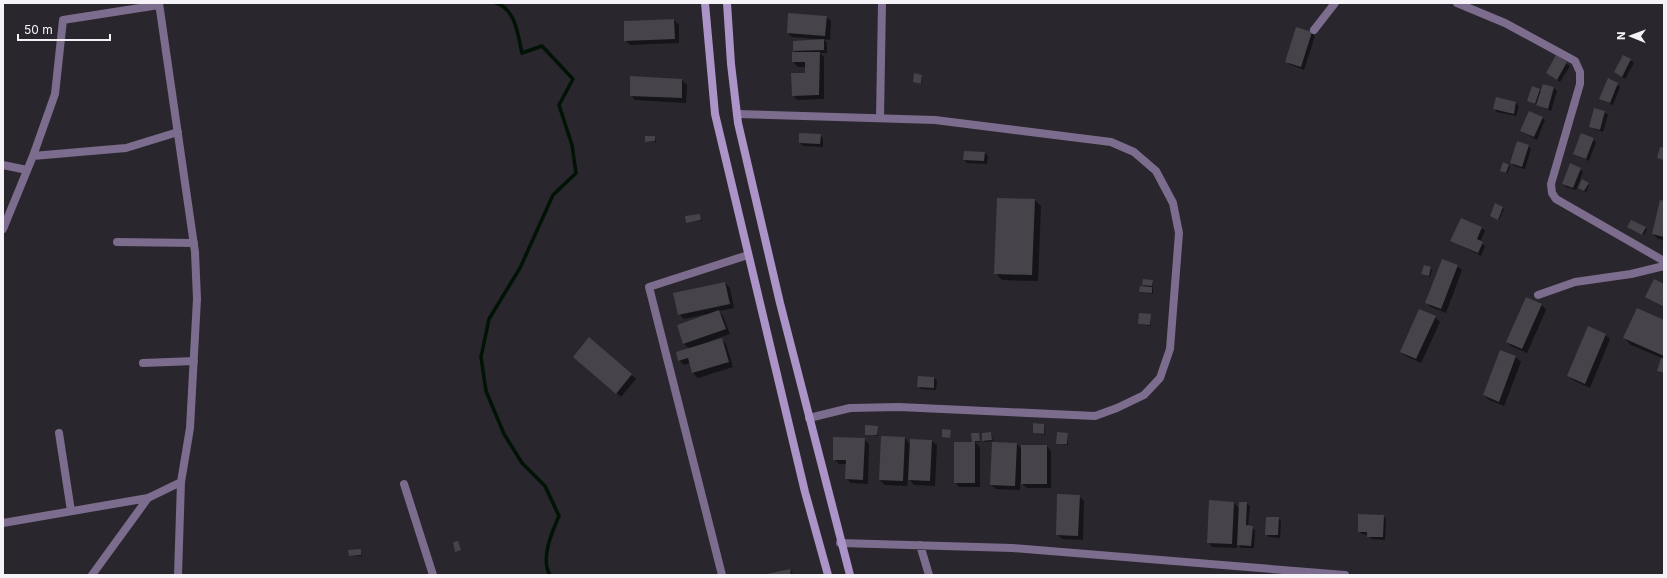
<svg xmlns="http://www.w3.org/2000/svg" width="1667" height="578" viewBox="0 0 1667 578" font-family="Inter,sans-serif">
<rect width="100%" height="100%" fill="#29262d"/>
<path fill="#0007" d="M826,17L831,21L830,40L823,39L827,43V53H820L824,57V99L797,100L793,95L806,74V67H798L793,62L796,53L794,51V42L819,41V39L792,37L788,33Z
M674,20L679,25V43L630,45L625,40Z
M1297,28L1312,33L1315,36L1304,70L1289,64L1286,61Z
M1624,56L1634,63L1625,79L1615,72Z
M1557,57L1570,66L1560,82L1547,73Z
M922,76V84L914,82Z
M631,77L682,80L687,85L686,103L635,100L631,95Z
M1617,84L1620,87L1613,105L1604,101L1600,98Z
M1544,85L1554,88L1557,91L1551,111L1528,101L1532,87L1542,92Z
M1516,103L1519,106L1516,116L1497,112L1494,109Z
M1604,112L1608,115L1603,132L1594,129L1591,126Z
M1542,117L1545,120L1537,140L1521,131Z
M820,135L823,138V147L803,146L800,143Z
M655,137L656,142L646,141Z
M1593,139L1596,142L1589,161L1574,153Z
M1528,146L1531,149L1525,169L1514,166L1511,163Z
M985,153L988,156L987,164L967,163L964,160Z
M1509,165L1510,167L1507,174L1501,171Z
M1580,169L1583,172L1576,190L1566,187L1563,184Z
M1588,184L1589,185L1586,192L1580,189Z
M1035,200L1041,206L1038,281L1002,280L995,273Z
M1664,202V240L1658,239L1653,234Z
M1502,208L1504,209L1499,220L1491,216Z
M700,215L702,221L687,222Z
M1482,228L1485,231L1480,242L1485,246L1481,256L1452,241Z
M1630,228H1645L1647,229L1644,235Z
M1424,266L1432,269L1430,277L1422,273Z
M1457,266L1462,270L1446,313L1431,307L1426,302Z
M1152,281L1153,287H1151L1153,289V294L1140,292L1146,288L1143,285Z
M725,283L730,288L734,308L719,311L723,316L730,334L710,341V343L721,339L726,344L733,367L698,378L693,373L690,363L684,365L679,360L690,349L684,344L707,314L684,319L679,314Z
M1664,285V308L1646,296Z
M1526,298L1542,305L1546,310L1527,353L1511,346L1507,342Z
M1150,315L1151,326L1139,324Z
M1435,317L1440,322L1421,363L1406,356L1401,352Z
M1664,321V374L1658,371L1662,358L1631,345L1624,338Z
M1605,335L1610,339L1590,388L1573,380L1568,376Z
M590,338L636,379L621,397L579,361Z
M1500,351L1516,357L1521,362L1504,406L1489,400L1484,395Z
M934,378L937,381L936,390L921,389L918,386Z
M1044,425L1045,435L1034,433Z
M877,427L878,436L866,434Z
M991,433L993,441L984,442L983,440Z
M978,434L980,442H975L980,447V487H959L955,482L975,443L973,441Z
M1068,434V445L1057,443Z
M905,438L911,445V440L932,441L937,445L935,486L914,485L908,478L907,486L885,485L880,480Z
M864,439L869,444L868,484L851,483L846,478L847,464H839L834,459Z
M993,441V443L1017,444L1022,449L1047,446L1051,451V488H1027L1020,482V490L996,489L991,485Z
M1079,496L1084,501L1083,540L1062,539L1057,534Z
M1234,503L1240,509L1246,503L1250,506L1248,526L1255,530L1254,548H1241L1237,543V548L1212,547L1208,542Z
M1383,516L1386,519L1385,540L1371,539L1368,535L1362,534L1359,531Z
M1278,518L1281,521L1280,538L1269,537L1266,534Z
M360,550L362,556H350Z
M790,570L794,575H768Z"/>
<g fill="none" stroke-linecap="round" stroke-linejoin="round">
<path stroke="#001304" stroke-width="3.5" d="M496,3C516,9 518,36 522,53L542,46L573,79L559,105L572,145L576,173L553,195L520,268L489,319L481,357L486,391L504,434L522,463L545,486L559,516C552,532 540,559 550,575"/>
</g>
<path fill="#46434b" d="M788,13L827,16L825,36L787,33Z
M674,19L675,39L624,41V21Z
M1296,27L1312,32L1301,67L1285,62Z
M824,39V50L793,51V41Z
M792,52H820L819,95L792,96L791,73H805V62H792Z
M1556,55L1567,62L1557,80L1546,73Z
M1623,55L1631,59L1622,77L1614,72Z
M914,73L922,75L921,84L913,82Z
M630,76L682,79V98L630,96Z
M1608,78L1618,83L1610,103L1599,99Z
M1543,84L1554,87L1548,109L1536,105Z
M1532,86L1540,89L1535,104L1527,101Z
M1496,97L1516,102L1514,114L1493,109Z
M1594,108L1605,111L1600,130L1589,127Z
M1529,111L1543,117L1534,137L1520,131Z
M799,133L821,134L820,144L799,143Z
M1581,133L1594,138L1586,159L1573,154Z
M645,136H655V141L645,142Z
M1517,141L1529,145L1522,167L1510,163Z
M1660,147L1664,148V160L1657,158Z
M964,151L985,152L984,161L963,160Z
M1503,162L1509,165L1506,173L1500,171Z
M1570,163L1581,168L1573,188L1562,184Z
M1582,179L1589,183L1584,191L1578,188Z
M997,198L1035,199L1032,275L994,274Z
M1660,200L1664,201V237L1652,234Z
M1495,203L1503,207L1498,220L1490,216Z
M700,214L701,220L686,223L685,216Z
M1461,218L1482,227L1477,239L1483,242L1478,253L1450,241Z
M1631,220L1646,227L1642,235L1627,227Z
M1442,259L1458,265L1441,309L1425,303Z
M1424,265L1431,267L1429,276L1421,274Z
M1143,279L1153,280L1152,286L1142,285Z
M1654,279L1664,284V307L1645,297Z
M725,282L730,304L678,315L673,293Z
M1140,286L1152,287V293L1139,292Z
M1526,297L1542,304L1522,349L1506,342Z
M1637,308L1664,320V356L1623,338Z
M1419,309L1436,316L1416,359L1400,352Z
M719,310L726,329L683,344L677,325Z
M1139,313L1151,314L1150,325L1138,324Z
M1588,326L1606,334L1585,384L1567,376Z
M589,337L632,374L616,394L573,357Z
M722,338L729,362L692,373L688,358L678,361L676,352Z
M1500,350L1516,356L1499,402L1483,395Z
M1661,358L1664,359V373L1657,371Z
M918,376L934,377V388L917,387Z
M1033,423L1044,424V434L1033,433Z
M865,425L878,426L877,435H865Z
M942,429L951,430L950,438L942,437Z
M991,432L992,440L982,441V433Z
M1057,432L1068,433L1067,444H1056Z
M971,433H979L980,441H975V483H954V442H972Z
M881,436L905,437L903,481L879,480Z
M833,437L865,438L863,480L845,479L846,460H833Z
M910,439L932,440L930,481L908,480Z
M992,442L1017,443L1015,486L990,485Z
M1021,445H1047V484H1021Z
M1057,494L1080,495L1078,536L1056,535Z
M1209,500L1234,502L1232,544L1207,543Z
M1239,502H1247L1246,525L1253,526L1251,546L1237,545Z
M1358,514L1384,515L1383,537H1367V532H1358Z
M1266,517H1279L1278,535H1265Z
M458,541L461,550L455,552L453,542Z
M361,549V555L349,556L348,550Z
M790,569L791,575H767V574Z"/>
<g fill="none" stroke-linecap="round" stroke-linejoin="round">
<path stroke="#7c6c8d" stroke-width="8" d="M159,3L195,252L197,299L190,428L181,482L178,575
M1457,3L1505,23L1575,61L1580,72V84L1551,184L1552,193L1556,199L1664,261
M1314,30L1335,3
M737,114L935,120L1111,142L1134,152L1156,171L1173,203L1179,233L1170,349L1160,378L1144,395L1117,408L1095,416L899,407L850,408L809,418
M880,118L882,3
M33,156L126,148L178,132
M3,165L27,170
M3,229L33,156L55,94L63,20L159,5
M117,242L194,243
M1538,295L1575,282L1631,274L1664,266
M143,363L194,361
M59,433L71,511
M404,484L433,575
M3,523L148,498L181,482
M840,543L1012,548L1345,575
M920,545L929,575
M92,575L148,498
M722,575L649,287L748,255"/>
<path stroke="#ac93c8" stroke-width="8" d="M705,3L715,114L805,492L828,575
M727,3L731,64L738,123L780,303L850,575"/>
</g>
<rect width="1667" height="578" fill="none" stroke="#f5f3f8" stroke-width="8"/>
<g transform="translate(1631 36) rotate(271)" stroke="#29262d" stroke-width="3" paint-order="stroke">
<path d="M0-3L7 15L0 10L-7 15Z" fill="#f5f3f8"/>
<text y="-6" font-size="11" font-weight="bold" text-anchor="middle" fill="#f5f3f8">N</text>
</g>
<path d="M18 34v6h92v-6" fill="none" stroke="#f5f3f8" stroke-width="2"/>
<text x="24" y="34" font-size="12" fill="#f5f3f8" stroke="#29262d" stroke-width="3" paint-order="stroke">50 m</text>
</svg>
